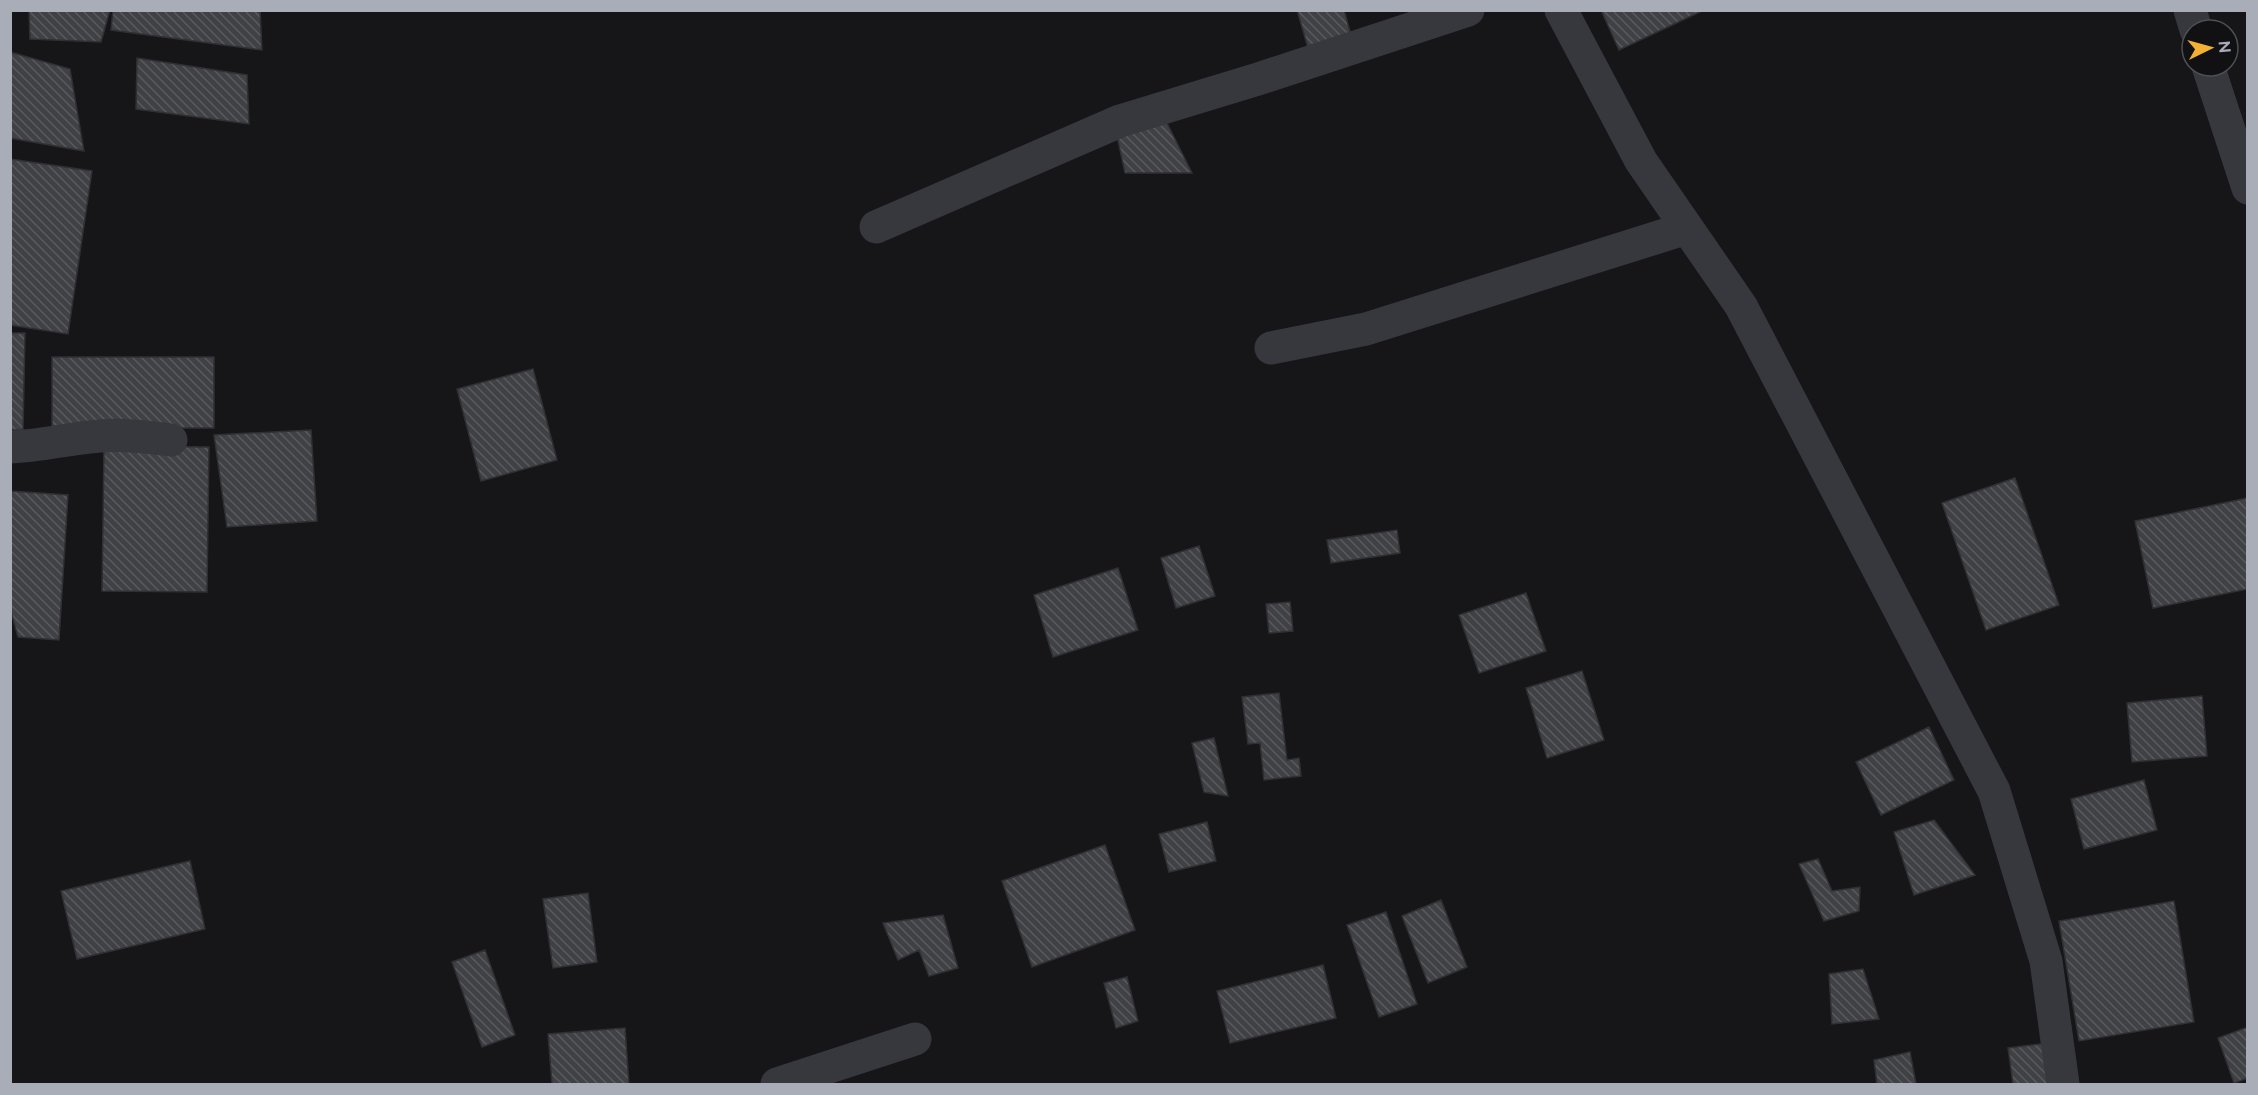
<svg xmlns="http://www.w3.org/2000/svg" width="2258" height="1095" viewBox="0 0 2258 1095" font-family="Raleway,sans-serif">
<defs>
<pattern id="building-back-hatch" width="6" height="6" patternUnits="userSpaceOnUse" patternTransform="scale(1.5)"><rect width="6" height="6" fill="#404145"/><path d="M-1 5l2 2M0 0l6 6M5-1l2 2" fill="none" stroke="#595a5e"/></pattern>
</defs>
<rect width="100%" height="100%" fill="#161618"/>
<path fill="url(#building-back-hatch)" stroke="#303034" stroke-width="1.5" d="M29,10H110L101,42L30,39Z
M113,10H260L262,50L111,30Z
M1297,10H1344L1351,35L1310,55Z
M1601,10H1704L1619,50Z
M10,52L70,69L84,151L10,138Z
M137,58L247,75L249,124L136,109Z
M1166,121L1192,173H1125L1115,127Z
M10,159L92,171L68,334L10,325Z
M10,333H25L23,430H10Z
M52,357H214V428H52Z
M533,369L557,460L481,481L457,389Z
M311,430L317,521L227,527L214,435Z
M104,446L209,447L207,592L102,591Z
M2015,478L2059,605L1986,630L1942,503Z
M10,491L68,495L59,640L18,637L10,608Z
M2248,498V589L2153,608L2135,521Z
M1397,530L1400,553L1331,563L1327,540Z
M1199,546L1215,596L1176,608L1161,558Z
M1118,568L1138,630L1053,657L1034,595Z
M1526,593L1546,651L1479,673L1459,615Z
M1290,602L1293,631L1269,633L1266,604Z
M1582,671L1604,740L1547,758L1526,688Z
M1279,693L1287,760L1299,758L1301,776L1264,780L1260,743L1248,744L1242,697Z
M2202,696L2207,756L2132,762L2127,703Z
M1929,727L1954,780L1881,815L1856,762Z
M1214,738L1228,796L1204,792L1192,743Z
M2144,780L2157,830L2084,849L2071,799Z
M1934,820L1975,875L1914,895L1894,832Z
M1207,822L1216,861L1169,872L1159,834Z
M1105,845L1135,930L1032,967L1002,881Z
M1818,859L1832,891L1860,887L1859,911L1824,921L1799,864Z
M190,861L205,929L77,959L61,891Z
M588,893L597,962L553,968L543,899Z
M1441,900L1467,967L1428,983L1402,916Z
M2174,901L2194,1022L2079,1041L2059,921Z
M1386,912L1417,1004L1379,1017L1347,925Z
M943,915L958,968L929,976L919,950L898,960L883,923Z
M485,950L515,1035L482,1047L452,962Z
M1323,965L1336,1018L1230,1043L1217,991Z
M1863,969L1879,1019L1832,1024L1829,974Z
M1127,977L1138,1021L1116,1028L1104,983Z
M2248,1027V1078L2234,1083L2218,1038Z
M625,1028L629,1084H552L548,1034Z
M2049,1043L2054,1084H2013L2008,1048Z
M1910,1052L1916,1084H1877L1874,1060Z"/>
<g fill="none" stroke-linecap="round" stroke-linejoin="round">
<path stroke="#37383d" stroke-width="33" d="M1561,10L1641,161L1741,306L1994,791L2046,961L2063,1084
M2190,10L2196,30
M2208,66L2248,188
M876,227L1120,121L1258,79L1468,10
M1271,348L1366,329L1687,228
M10,447C41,446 70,438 100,436C124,434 148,437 171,440
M777,1084L915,1039"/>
</g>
<rect width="2258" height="1095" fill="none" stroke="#a8adb8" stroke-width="24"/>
<g transform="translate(2210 48) rotate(85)"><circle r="28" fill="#111113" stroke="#4d4f55" stroke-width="1.5"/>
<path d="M0-4.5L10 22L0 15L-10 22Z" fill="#f2b134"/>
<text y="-9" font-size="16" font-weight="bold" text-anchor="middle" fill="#a8adb8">N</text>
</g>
</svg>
